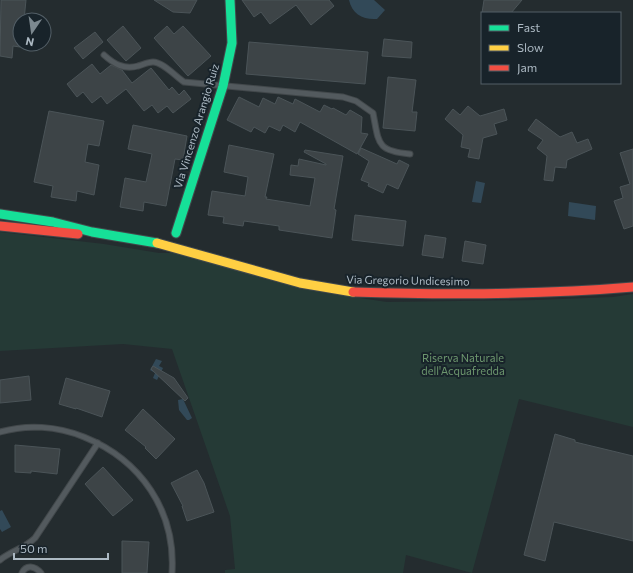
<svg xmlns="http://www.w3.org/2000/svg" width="633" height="573" viewBox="0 0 633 573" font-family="Commissioner,sans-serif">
<rect width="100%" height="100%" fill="#242c2f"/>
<path fill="#253a36" d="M0,232L104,244L159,253H178L326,293L387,302L537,300L613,297L633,294V427L519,399L472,573L406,555L403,573H225V570L235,569L230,516L172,349L123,344L0,351Z"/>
<path fill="#324958" d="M349,0H374L385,10L377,19C363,20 352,14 349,0Z
M476,181L485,183L481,203L472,202Z
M569,202L596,206L595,220L568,216Z
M156,359L162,361L159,366L163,368L157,380L153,378L155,373L150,370Z
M183,399L191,416L192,418L189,420H187L179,410L178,400Z
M2,510L11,527L2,532L0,529V511Z"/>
<path fill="#3d4447" stroke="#4b5458" d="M1,0H26L24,20H20V47L13,46L12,58L0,56Z
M154,0H197L190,13L173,12Z
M242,0H329L334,6L311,25L296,5L270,24L261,12L254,17Z
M484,0H522L511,13H482Z
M123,26L141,48L126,61L107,40Z
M167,26L174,34L183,26L211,56L188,76L154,38Z
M95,32L103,42L83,59L74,48Z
M384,39L412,42L411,58L382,56Z
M249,42L368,52L365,84L246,74Z
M92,64L100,74L111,65L122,70L132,83L151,68L169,90L172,87L179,95L184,90L191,99L173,113L167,106L158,113L152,105L144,111L126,89L107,104L101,96L92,103L83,92L77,97L67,84Z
M388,77L416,80L412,112H417L415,131L383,128Z
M239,97L259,107L263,98L275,104L278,97L293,104L295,99L320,112L324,105L332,109L333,108L346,115L350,110L362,117L361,133L368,134L357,154L300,122L295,132L283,125L280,131L269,126L265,133L254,127L251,132L227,120Z
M468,106L480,116L504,109L507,120L494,124L497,134L483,138L479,159L468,157L470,149L461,147L463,135L445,119L453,109L460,115Z
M49,111L104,121L99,146L88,144L85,162L99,165L94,195L77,191L76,201L51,197L53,186L34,182Z
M536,119L560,137L572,132L577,143L588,139L592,149L567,160L566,168L555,167L553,181L544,180L547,156L537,148L543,140L528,130Z
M133,125L187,136L183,160L175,159L166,206L144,202L143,211L120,207L125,178L146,182L152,154L128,149Z
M229,145L274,154L265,197H267L266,199L310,206L315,178L290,175L291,165L298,166L299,159L326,165V164L304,152L305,150L343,156L334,209L336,210L332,238L279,230V226L244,221L243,226L223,223L224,217L208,215L212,191L245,196L248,177L224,172Z
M361,148L397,164L399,160L409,165L398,189L387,184L383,193L368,186L369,183L361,180L369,161L358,154Z
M633,149V226L624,229L614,201L623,198L620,187L630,184L620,153Z
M355,215L406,221L403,246L352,240Z
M425,235L446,238L443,258L422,255Z
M465,241L486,245L483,264L462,261Z
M153,366L174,378L188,398L185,401L151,369Z
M29,376L31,400L0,403V380Z
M66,378L110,391L102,417L76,408V409L59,404Z
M143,409L175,439L156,459L145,448L146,447L125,430Z
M555,434L575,440V442L633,456V541L554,522L545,561L524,555Z
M15,445L60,449L57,474L31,471V473L15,472Z
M103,467L133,500L113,516L85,484Z
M197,470L204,483L214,512L187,521L182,506H183L171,483Z
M122,541L149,542L147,573H122Z"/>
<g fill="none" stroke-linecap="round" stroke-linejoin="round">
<g stroke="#42484b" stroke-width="7">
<path id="lane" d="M104,55C114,64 124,70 138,66C142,65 148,62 153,62C163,62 175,76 184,82L343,97L356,101L373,113C379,143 376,151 410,154
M0,432C27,424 57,426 84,437C141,460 176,511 172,573
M0,560C11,551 25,548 35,538L98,443
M22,573C26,564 35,566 41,573"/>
</g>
<g stroke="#42484b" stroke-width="11">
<path id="fast" d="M0,214L53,222L92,232L157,243
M176,233L223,86L232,43L230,0"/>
</g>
<g stroke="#42484b" stroke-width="11">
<path id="slow" d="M157,243L300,283L353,292"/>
</g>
<g stroke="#42484b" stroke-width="11">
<path id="jam" d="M0,226L78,234
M353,292C446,295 540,295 633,287"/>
</g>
<use href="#lane" stroke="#535a5e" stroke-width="5"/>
<use href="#fast" stroke="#16e098" stroke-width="9"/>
<use href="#slow" stroke="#ffcf43" stroke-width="9"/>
<use href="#jam" stroke="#f24e42" stroke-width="9"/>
</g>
<g text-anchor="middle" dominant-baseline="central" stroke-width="4" stroke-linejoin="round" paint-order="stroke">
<g font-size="11" fill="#acb9c3" stroke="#18232a">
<text transform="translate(196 126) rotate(-73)">Via Vincenzo Arangio Ruiz</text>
<text transform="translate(408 280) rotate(1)">Via Gregorio Undicesimo</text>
</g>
<g font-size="11" fill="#6d976e" stroke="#18232a">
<text x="463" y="357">Riserva Naturale<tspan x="463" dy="13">dell'Acquafredda</tspan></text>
</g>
</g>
<rect x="481" y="12" width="140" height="72" fill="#18232a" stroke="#535f67"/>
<rect x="489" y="25" width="20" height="6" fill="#16e098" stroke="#535f67"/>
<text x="517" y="32" font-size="12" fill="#acb9c3">Fast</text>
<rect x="489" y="45" width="20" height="6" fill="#ffcf43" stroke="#535f67"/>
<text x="517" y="52" font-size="12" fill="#acb9c3">Slow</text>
<rect x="489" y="65" width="20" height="6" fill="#f24e42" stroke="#535f67"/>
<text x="517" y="72" font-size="12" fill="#acb9c3">Jam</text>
<g transform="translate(32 32) rotate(193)"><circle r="19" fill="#18232a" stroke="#535f67"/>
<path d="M0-3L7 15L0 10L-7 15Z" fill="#7c888f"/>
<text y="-6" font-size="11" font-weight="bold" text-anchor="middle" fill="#acb9c3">N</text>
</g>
<path d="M14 553v6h94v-6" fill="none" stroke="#acb9c3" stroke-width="2"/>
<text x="20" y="553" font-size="12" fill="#acb9c3" stroke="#18232a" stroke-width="3" paint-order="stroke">50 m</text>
</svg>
